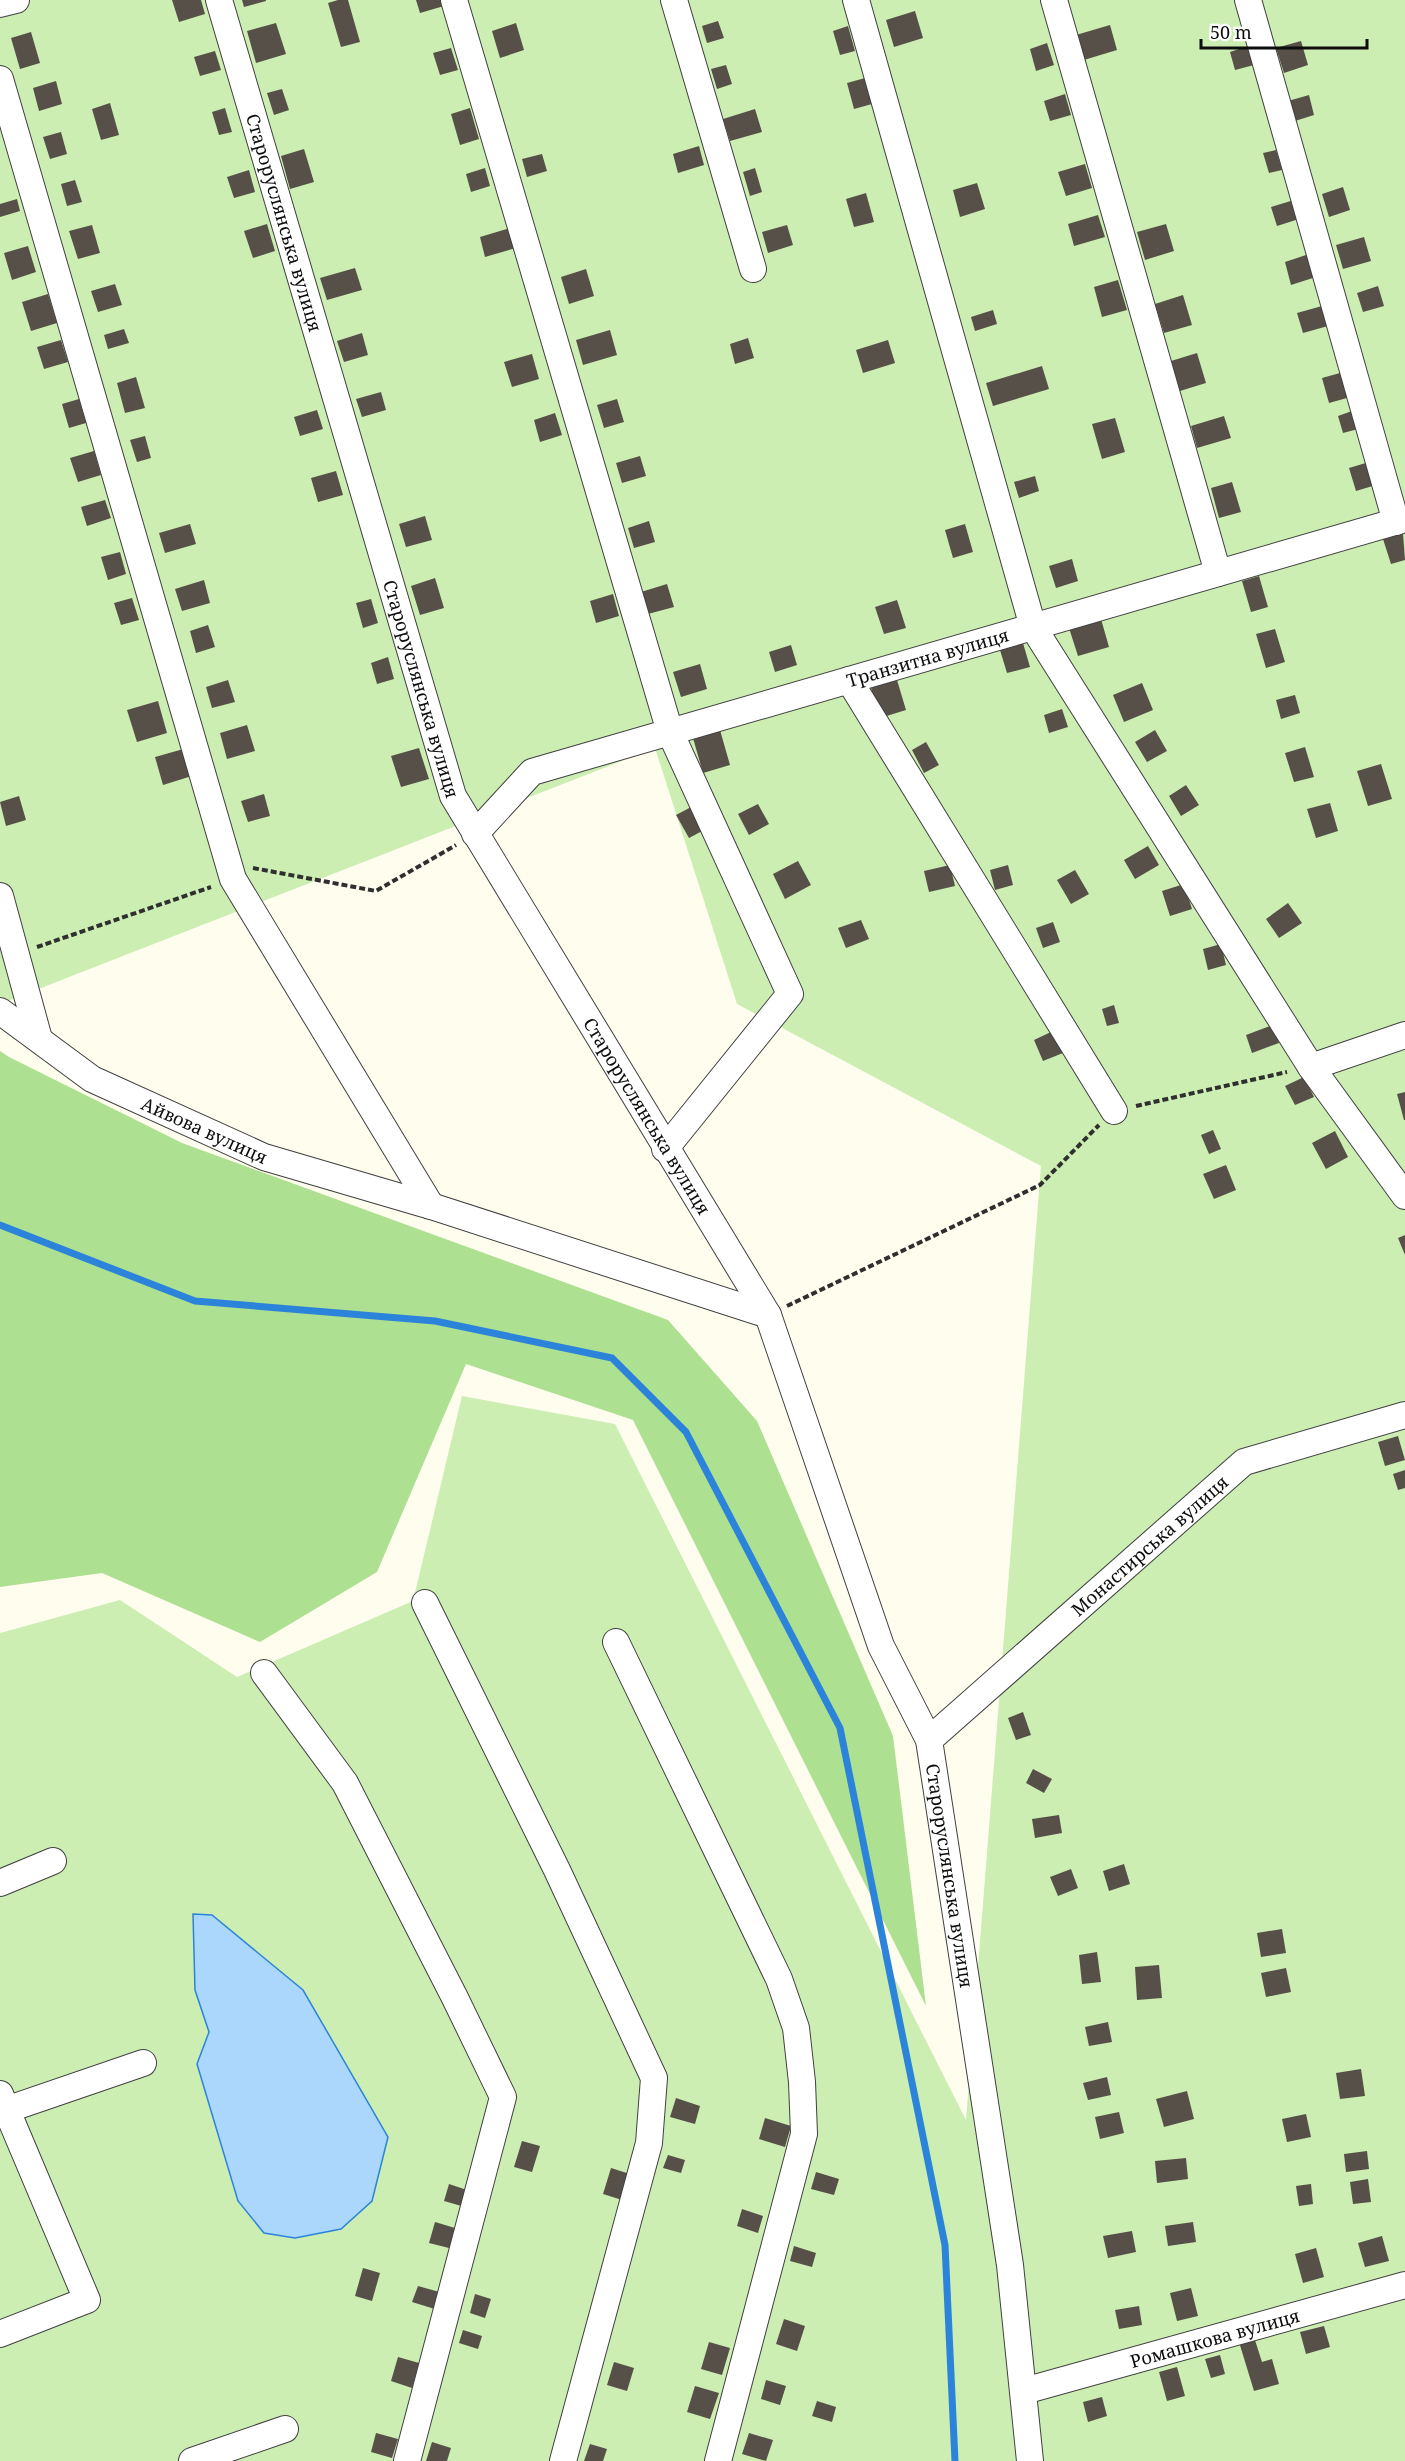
<svg xmlns="http://www.w3.org/2000/svg" width="1405" height="2461" viewBox="0 0 1405 2461" font-family="'Noto Serif',serif">
<rect width="100%" height="100%" fill="#fffdee"/>
<path fill="#cceeb3" d="M0,0H1405V2461H0V1633L120,1600L237,1677L413,1601L462,1396L615,1424L966,2120L1041,1166L737,1004L655,748L0,1004Z"/>
<path fill="#ade091" d="M0,1051L9,1057L182,1143L668,1320L757,1421L893,1736L926,2006L633,1420L466,1364L377,1572L260,1642L102,1573L0,1587Z"/>
<path fill="#acd7fc" stroke="#2c84da" stroke-width="1.5" d="M193,1914L212,1915L303,1990L388,2137L372,2201L341,2229L295,2238L264,2233L238,2201L197,2064L209,2032L195,1990Z"/>
<g fill="none" stroke-linecap="round" stroke-linejoin="round">
<path stroke="#2c84da" stroke-width="7" d="M0,1225L195,1301L435,1321L612,1358L686,1432L840,1728L945,2245L955,2461"/>
</g>
<path fill="#575048" d="M172,0H201L205,14L179,22Z
M242,0H266V1L244,7Z
M338,0H348L360,42L341,47L328,3Z
M416,0H442L444,6L420,13Z
M915,11L923,38L894,47L886,20Z
M718,21L724,38L707,43L702,26Z
M276,23L286,54L256,63L247,31Z
M516,23L524,50L500,58L492,31Z
M1110,25L1117,50L1084,60L1076,35Z
M848,26L855,51L840,55L833,31Z
M31,32L40,63L20,69L11,38Z
M1301,41L1308,65L1284,73L1276,48Z
M1047,43L1054,65L1036,71L1030,49Z
M1248,46L1254,65L1235,70L1230,52Z
M451,48L458,70L440,75L433,53Z
M215,51L221,70L200,76L194,57Z
M726,65L732,84L717,89L711,69Z
M865,78L872,104L854,109L847,83Z
M56,81L62,104L39,111L33,88Z
M282,89L289,110L274,115L267,93Z
M1065,94L1071,115L1050,121L1044,101Z
M1309,95L1314,115L1295,121L1288,101Z
M110,103L119,135L101,140L92,109Z
M225,108L232,132L219,135L212,112Z
M470,108L479,139L460,145L451,114Z
M755,109L762,132L730,141L723,119Z
M61,132L67,154L50,159L43,137Z
M699,146L704,165L678,173L673,154Z
M304,149L314,182L290,189L281,156Z
M1276,150L1282,170L1269,173L1263,153Z
M542,154L547,171L527,177L522,159Z
M1085,164L1092,188L1066,196L1058,172Z
M485,168L490,186L471,192L466,174Z
M755,168L762,192L750,196L743,172Z
M249,170L255,192L234,198L227,177Z
M75,180L82,202L67,206L61,184Z
M977,183L985,209L960,217L953,190Z
M1343,187L1350,210L1329,217L1322,194Z
M866,193L874,222L854,227L846,199Z
M17,199L20,211L0,217V204Z
M1294,200L1299,219L1277,226L1271,207Z
M1098,215L1105,237L1074,246L1068,224Z
M267,224L275,251L253,258L244,231Z
M1166,224L1174,251L1145,260L1137,232Z
M92,225L100,253L78,259L69,231Z
M787,225L793,245L768,253L762,232Z
M513,227L519,247L485,257L480,237Z
M1364,237L1371,261L1343,269L1336,245Z
M28,246L36,272L12,280L4,253Z
M1309,254L1316,277L1291,285L1285,262Z
M355,268L362,290L327,300L320,278Z
M586,269L594,296L569,304L561,277Z
M1118,280L1127,310L1102,317L1094,287Z
M115,284L122,305L98,312L91,291Z
M1378,286L1384,306L1363,312L1357,293Z
M48,294L57,323L31,331L22,302Z
M1183,295L1192,325L1164,333L1155,304Z
M1322,306L1328,326L1303,333L1297,313Z
M993,310L997,324L975,331L971,317Z
M124,329L129,343L108,349L104,335Z
M610,330L617,355L583,365L576,340Z
M362,333L368,355L344,362L337,341Z
M748,338L754,358L735,364L730,344Z
M61,340L68,362L44,369L37,347Z
M888,340L895,363L863,373L856,350Z
M1197,353L1206,383L1180,391L1171,361Z
M532,354L539,379L512,387L504,362Z
M1042,366L1049,389L993,406L986,383Z
M1340,373L1347,398L1329,403L1322,378Z
M136,377L145,408L125,413L117,383Z
M381,392L386,410L362,417L356,399Z
M79,399L86,423L69,428L62,404Z
M617,399L624,422L604,428L597,405Z
M317,410L323,429L300,436L294,417Z
M1352,411L1358,429L1343,433L1338,416Z
M555,413L562,435L540,442L534,420Z
M1224,416L1231,438L1197,448L1191,426Z
M1115,418L1125,452L1102,459L1092,424Z
M145,436L151,458L137,462L130,440Z
M94,451L101,475L78,482L70,458Z
M640,456L646,476L622,483L616,463Z
M1369,462L1376,485L1356,491L1349,468Z
M336,471L343,495L318,502L311,478Z
M1035,476L1039,491L1019,498L1014,482Z
M1232,482L1241,512L1219,518L1211,488Z
M105,500L111,518L87,526L81,507Z
M425,516L432,540L406,547L399,524Z
M649,521L655,542L634,548L628,528Z
M190,524L196,544L165,553L159,533Z
M965,524L973,552L953,558L945,530Z
M1403,533L1405,560L1391,564L1383,539Z
M120,552L126,574L108,580L101,557Z
M1072,559L1078,581L1056,588L1049,566Z
M1259,576L1268,607L1251,612L1242,581Z
M435,578L444,608L420,615L411,586Z
M204,580L210,603L182,611L175,589Z
M667,584L674,607L648,614L641,592Z
M613,594L619,616L596,623L590,601Z
M132,598L139,620L121,625L114,603Z
M371,599L378,623L363,628L356,603Z
M897,600L906,628L884,634L875,607Z
M1101,619L1109,647L1078,656L1069,628Z
M208,625L215,647L196,653L190,631Z
M1275,629L1285,662L1266,668L1256,634Z
M1023,643L1030,667L1007,673L1000,650Z
M791,645L797,665L775,672L769,652Z
M388,657L394,679L377,684L371,663Z
M700,664L707,689L681,697L673,672Z
M228,680L235,702L212,708L206,687Z
M897,680L906,710L880,718L871,688Z
M1142,683L1153,710L1124,722L1113,695Z
M1295,695L1300,713L1281,719L1276,700Z
M158,701L167,733L137,742L127,710Z
M1062,709L1068,727L1049,733L1044,715Z
M247,725L255,751L227,759L220,733Z
M720,730L730,765L703,773L693,738Z
M1155,730L1167,751L1147,762L1135,742Z
M926,742L939,765L924,773L912,750Z
M1305,747L1314,777L1294,782L1285,753Z
M187,748L195,775L163,785L155,757Z
M419,748L429,779L401,787L391,756Z
M1381,764L1392,799L1368,806L1357,771Z
M1186,785L1199,805L1181,816L1169,796Z
M264,794L270,816L248,822L241,801Z
M19,796L26,820L6,826L0,802Z
M1330,803L1338,831L1316,838L1307,809Z
M758,804L769,824L749,835L738,814Z
M693,806L706,829L689,838L676,815Z
M1148,846L1159,865L1135,879L1124,860Z
M798,861L811,885L785,899L773,874Z
M950,865L955,886L929,892L924,871Z
M1008,865L1013,885L995,890L990,870Z
M1075,870L1089,894L1071,904L1057,880Z
M1184,884L1192,909L1170,916L1162,891Z
M1288,903L1302,923L1279,938L1266,919Z
M861,920L869,939L846,948L838,928Z
M1053,922L1060,942L1043,948L1036,928Z
M1221,944L1226,965L1208,970L1203,949Z
M1114,1005L1119,1023L1107,1026L1102,1009Z
M1273,1025L1279,1043L1252,1053L1246,1035Z
M1053,1031L1063,1053L1043,1061L1034,1040Z
M1304,1077L1314,1097L1295,1105L1285,1086Z
M1405,1092V1120H1404L1397,1094Z
M1213,1130L1221,1149L1209,1154L1201,1135Z
M1335,1131L1348,1157L1326,1169L1312,1143Z
M1226,1165L1236,1190L1214,1199L1203,1174Z
M1405,1235V1255L1398,1238Z
M1398,1436L1405,1460L1385,1466L1378,1442Z
M1405,1470V1488L1398,1490L1393,1474Z
M1023,1712L1031,1735L1016,1740L1008,1718Z
M1033,1769L1052,1779L1044,1793L1026,1783Z
M1059,1815L1062,1833L1035,1838L1032,1819Z
M1124,1864L1130,1884L1109,1891L1103,1871Z
M1071,1869L1078,1888L1058,1896L1050,1877Z
M1282,1929L1286,1953L1261,1957L1257,1933Z
M1097,1952L1101,1982L1082,1984L1079,1955Z
M1159,1965L1162,1998L1137,2000L1135,1967Z
M1286,1968L1291,1992L1266,1997L1261,1973Z
M1108,2022L1112,2042L1089,2046L1085,2027Z
M1361,2069L1365,2096L1340,2099L1336,2073Z
M1107,2077L1111,2095L1088,2100L1083,2083Z
M1187,2091L1194,2119L1164,2127L1156,2099Z
M676,2098L700,2106L695,2124L670,2117Z
M1119,2112L1124,2133L1100,2139L1095,2117Z
M1306,2114L1311,2137L1287,2142L1282,2119Z
M765,2118L791,2126L785,2147L759,2139Z
M522,2141L540,2146L532,2172L514,2167Z
M1367,2151L1369,2169L1346,2172L1344,2154Z
M668,2155L685,2160L681,2173L663,2168Z
M1186,2158L1188,2179L1157,2183L1155,2161Z
M611,2168L630,2174L622,2200L603,2194Z
M816,2172L839,2179L834,2195L811,2189Z
M1368,2179L1371,2202L1353,2204L1350,2182Z
M449,2184L470,2191L465,2207L444,2201Z
M1311,2184L1313,2204L1299,2206L1296,2186Z
M742,2209L763,2216L758,2233L737,2226Z
M435,2222L455,2228L449,2248L429,2243Z
M1193,2222L1196,2242L1168,2246L1165,2226Z
M1132,2231L1136,2252L1108,2258L1103,2236Z
M1382,2236L1389,2261L1365,2267L1358,2243Z
M794,2246L816,2253L812,2267L790,2261Z
M1316,2248L1324,2277L1303,2283L1295,2254Z
M363,2268L380,2273L372,2301L355,2296Z
M418,2286L443,2293L438,2310L412,2302Z
M1191,2288L1198,2316L1177,2321L1170,2293Z
M475,2294L491,2299L485,2318L470,2313Z
M1139,2306L1142,2325L1119,2329L1115,2310Z
M784,2319L805,2326L797,2351L776,2344Z
M1324,2326L1330,2347L1306,2354L1300,2332Z
M463,2330L482,2336L478,2349L459,2343Z
M1254,2337L1262,2362L1272,2359L1279,2384L1254,2391L1239,2342Z
M709,2342L730,2348L722,2375L701,2369Z
M1220,2355L1225,2374L1211,2378L1205,2359Z
M398,2357L419,2363L412,2388L391,2381Z
M614,2362L634,2368L627,2391L607,2385Z
M1177,2367L1185,2396L1167,2401L1159,2372Z
M766,2380L786,2386L780,2405L761,2399Z
M695,2386L719,2393L710,2419L687,2412Z
M1102,2397L1107,2416L1088,2422L1083,2402Z
M817,2401L836,2407L832,2422L812,2416Z
M376,2433L398,2439L392,2458L371,2452Z
M749,2433L773,2440L766,2461L742,2454Z
M432,2442L451,2448L447,2461H426Z
M590,2444L607,2449L603,2461H584Z"/>
<g fill="none" stroke-linecap="round" stroke-linejoin="round">
<g stroke="#404040" stroke-width="28">
<g id="minor">
<path id="s1" d="M219,0L453,796L768,1315"/>
<path d="M454,0L670,732L790,994L665,1149"/>
<path d="M674,0L753,269"/>
<path d="M856,0L1033,627L1311,1067L1405,1196"/>
<path d="M1054,0L1218,573"/>
<path d="M1248,0L1396,522"/>
<path d="M0,4L16,0"/>
<path d="M0,79L233,879L431,1206"/>
<path d="M849,680L1114,1111"/>
<path id="s2" d="M475,834L532,772L1405,519"/>
<path d="M0,896L39,1039"/>
<path id="s3" d="M0,1011L92,1079L264,1157L431,1206L768,1315L881,1646L929,1740L1010,2265L1030,2461"/>
<path d="M1311,1067L1405,1035"/>
<path d="M425,1603L557,1870L654,2078L649,2143L563,2461"/>
<path d="M616,1642L779,1979L796,2028L802,2082L804,2134L718,2461"/>
<path d="M264,1673L345,1783L455,1998L503,2097L407,2461"/>
<path id="s4" d="M929,1740L1244,1462L1405,1415"/>
<path d="M0,1883L53,1861"/>
<path d="M0,2094L87,2300L0,2334"/>
<path d="M0,2112L143,2063"/>
<path id="s5" d="M1024,2391L1405,2285"/>
<path d="M192,2461L285,2429"/>
</g>
</g>
<path stroke="#2f2f2f" stroke-width="4" stroke-dasharray="6 3" stroke-linecap="butt" d="M253,868L376,891L456,845
M37,947L211,887
M1136,1106L1287,1072
M787,1306L1040,1185L1099,1125"/>
<use href="#minor" stroke="#fff" stroke-width="26"/>
</g>
<g text-anchor="middle" dominant-baseline="central" stroke-width="6" stroke-linejoin="round" paint-order="stroke">
<g font-size="18" fill="#0d0d0d" stroke="#fff">
<text stroke="none"><textPath href="#s1" startOffset="232">Староруслянська вулиця</textPath></text>
<text stroke="none"><textPath href="#s2" startOffset="496">Транзитна вулиця</textPath></text>
<text stroke="none"><textPath href="#s1" startOffset="718">Староруслянська вулиця</textPath></text>
<text stroke="none"><textPath href="#s1" startOffset="1204">Староруслянська вулиця</textPath></text>
<text stroke="none"><textPath href="#s3" startOffset="238">Айвова вулиця</textPath></text>
<text stroke="none"><textPath href="#s4" startOffset="294">Монастирська вулиця</textPath></text>
<text stroke="none"><textPath href="#s3" startOffset="1424">Староруслянська вулиця</textPath></text>
<text stroke="none"><textPath href="#s5" startOffset="198">Ромашкова вулиця</textPath></text>
</g>
</g>
<path d="M1201 39v9h166v-9" fill="none" stroke="#0d0d0d" stroke-width="3"/>
<text x="1210" y="39" font-size="18" fill="#0d0d0d" stroke="#ffffff" stroke-width="4.5" paint-order="stroke">50 m</text>
</svg>
